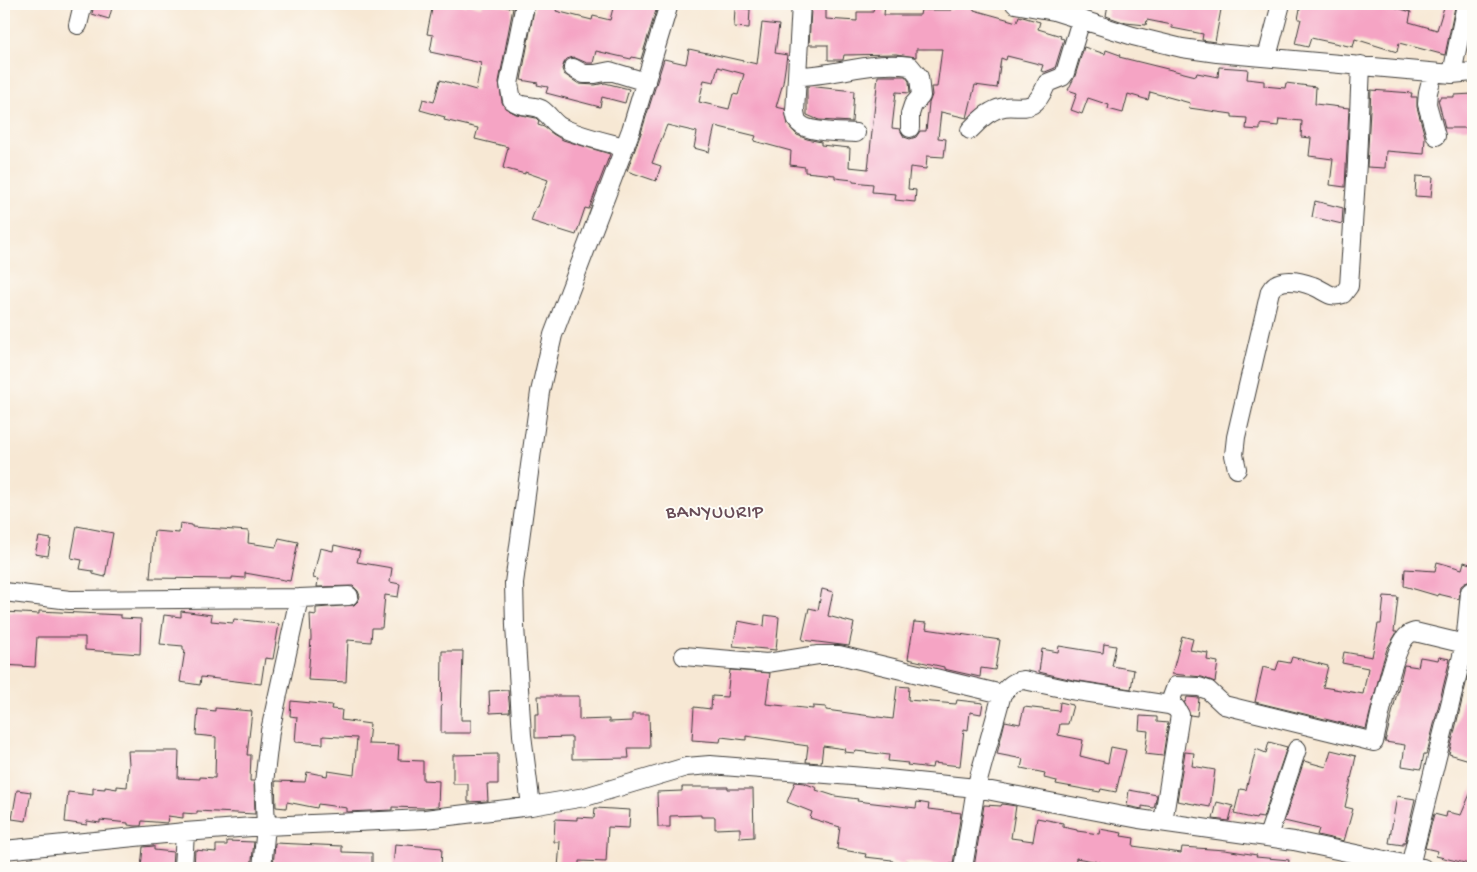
<svg xmlns="http://www.w3.org/2000/svg" width="1477" height="872" viewBox="0 0 1477 872" font-family="'Gochi Hand',sans-serif">
<rect width="100%" height="100%" fill="#fdfcf7"/>
<filter id="ink" filterUnits="userSpaceOnUse"><feTurbulence type="fractalNoise" baseFrequency=".02" numOctaves="2"/><feDisplacementMap in="SourceGraphic" scale="10" xChannelSelector="R" yChannelSelector="G"/><feConvolveMatrix kernelMatrix="1 2 1 2 8 2 1 2 1" color-interpolation-filters="sRGB"/></filter>
<filter id="wash" filterUnits="userSpaceOnUse"><feTurbulence type="fractalNoise" baseFrequency=".0096" numOctaves="4" result="noise"/><feDisplacementMap in="SourceGraphic" scale="20" xChannelSelector="R" yChannelSelector="G"/><feGaussianBlur stdDeviation="1.12" result="paint"/><feColorMatrix in="noise" values="0 0 0 0 0 0 0 0 0 0 0 0 0 0 0 0 0 1.4 0 .05"/><feComposite in="paint" operator="in"/></filter>
<g filter="url(#wash)">
<rect width="100%" height="100%" fill="#f7e8d4"/>
<g id="blocks">
<path fill="#f5a4c4" fill-rule="evenodd" d="M94,4H113L109,19L92,14Z
M433,4H452L465,6L467,4L481,7L482,4H491L513,8L499,82L502,102L505,108L516,114L536,118L539,121L538,125L544,127L553,134L563,140L610,154L589,209L585,208L576,235L531,221L536,207H538L548,180L525,172V174L503,168L508,147L475,139L478,128L444,120L445,117L420,110L423,99L434,102L440,80L476,90L481,63L430,52L433,35L427,34Z
M535,4H558L556,11L592,20L593,16L610,20L614,4H658L641,59L632,57L631,59L596,51L593,63H587L573,57L567,59L564,63L562,69L564,74L579,84L595,85L605,83L629,89L625,103L602,97L600,107L546,93L548,87L537,85L538,83L521,80Z
M874,4L885,5L884,15H920L921,10H952V7L974,8V10L1017,22L1019,16L1040,22L1038,29L1061,36L1060,38L1064,39L1055,68L1045,72L1041,71L1043,65L1007,56L1006,60L1001,58L997,88L975,85L967,118L941,112L938,138L946,139L944,157L927,156L926,169L910,167L908,189L916,190L915,202L895,200L896,194L872,192L873,184L853,182V180L835,178V175L805,172V167L790,165L791,151L754,141L756,136L715,126L709,152L694,148L697,132L667,125L652,163L661,166L656,181L627,171L641,133L664,59L686,64L689,49L757,64L762,23L779,25L775,53L787,55L783,83L776,107L785,109L788,125L797,135L807,139L821,142V145L850,148L849,167L868,169L878,76H905L909,81L910,93L896,92L892,128L900,129L904,137L910,139L916,137L920,131H926L929,103L932,95L931,87H937L942,49H916V57L896,54L844,55L843,60H828V45H809L811,9H826V19L857,21V12H873ZM718,67L744,74L738,95L733,94L729,109L699,102L704,80L714,82Z
M1108,4H1222L1215,42L1202,40L1203,34L1172,28V25L1147,20L1146,25L1126,23L1106,16Z
M1301,4H1395L1394,7L1411,12L1409,22L1437,30L1445,4L1455,7L1445,55L1399,43L1397,52L1355,39L1353,47L1311,38L1308,47L1295,44L1301,19H1298Z
M735,8L750,9L749,28L734,27Z
M1084,47L1105,54L1106,50L1120,55L1119,57L1196,76L1197,73L1218,77L1219,67L1234,68L1248,69L1247,79L1264,81V86L1285,88L1286,83L1316,87L1315,104L1349,108L1345,187L1330,185L1333,159L1309,156L1311,138L1301,137L1302,121L1279,119L1278,126L1260,124V130L1246,129L1247,118L1232,117V114L1189,108L1190,103L1150,92L1148,100L1128,94L1123,113L1108,109L1109,105L1088,98L1082,114L1071,110L1077,93L1068,90L1075,76Z
M807,86L854,91L852,122L819,120L807,115Z
M1371,90L1412,93L1411,97H1417V107L1425,137L1424,154L1386,151L1385,168L1367,167Z
M1473,94V128H1445L1438,99H1440V97H1454V95Z
M1416,176L1433,177L1431,197L1415,196Z
M1315,201L1343,208L1342,224L1312,217Z
M180,523L192,525V527L249,531L248,543L276,547L279,538L298,542L290,581L245,573V578L232,577V579L150,578L154,531L179,533Z
M77,526L113,533L105,577L93,574V571L80,569L82,560L71,558Z
M39,537L51,539L48,556L35,554Z
M334,545L360,551L357,562L392,568L390,582L400,584L398,597L385,595L382,628H372L371,642L348,640L346,682L308,680L311,638L310,614L316,615V608L354,605L358,601L360,596L358,591L353,586L317,587L318,579L313,578L320,548L333,551Z
M1437,562L1462,569L1464,562L1473,565V573L1471,581L1465,583L1461,586L1459,599L1438,594V596L1404,586L1405,569L1435,571Z
M822,589L833,592L828,616L854,623L849,646L802,640L809,608L818,610Z
M1384,596L1398,597L1394,632H1397L1387,649L1382,665L1366,729L1255,702L1263,667L1276,670L1279,661L1290,663L1292,657L1328,666L1323,687L1363,694L1368,668L1342,663L1344,652L1372,657L1378,624H1381Z
M39,611L121,615V618L141,619L140,654L85,650V637H37L35,667L4,665V612L39,614Z
M181,611L212,615L211,621L233,623L234,619L279,624L273,659L265,658L261,684L201,677L200,685L180,682L185,650H183V646L160,644L164,615L181,617Z
M765,615L779,617L776,650L733,646L738,621L764,626Z
M914,622L927,623L926,629L1000,640L995,670L981,668L980,677L944,669V667L908,659Z
M1182,636L1193,639L1190,650L1208,653L1207,660L1218,662L1215,682L1202,677L1172,674Z
M1104,644L1116,646L1112,666L1134,670L1131,689L1073,680L1039,672L1042,649L1058,652L1059,646L1103,653Z
M442,651H463L461,720H471V733H441Z
M1420,657L1438,660L1439,657L1450,659L1428,749L1426,754H1424L1421,769L1402,766L1405,745L1385,742L1404,665L1418,667Z
M1471,663H1473V761L1449,754Z
M730,670L770,673L766,704L813,709V706L826,707V710L893,719L897,686L909,687L908,700L956,704L957,700L983,703L981,714L970,712L968,730L964,729L960,766L933,763L932,768L907,765L908,763L888,761L889,755L856,751L855,753L844,752L845,749L823,746L821,763L806,762L808,746L794,744V743L746,736V740L721,737L720,742L692,740L694,707L711,709L712,696L727,697Z
M508,690L510,712L490,713L489,691Z
M538,696H579V720L609,719V722L632,721V714H649L650,748H628L629,758L572,759V737L535,738V714H539Z
M1187,697L1199,698L1197,716L1190,715L1184,702L1186,701Z
M291,701L332,705L331,709L342,710L341,720L370,724L368,744L399,745L398,760L423,761V780L439,781L438,807L423,808L392,807V810L347,812V808L318,804L317,808L287,802L286,808L276,807L275,781L305,782L307,772L327,776L328,771L354,775L357,738L323,736V744L295,742L297,717L290,716Z
M1060,702L1073,705L1068,724H1060L1058,735L1083,740L1080,756L1108,763L1111,747L1126,750L1116,792L1101,789L1100,792L1056,784L1057,781L1044,778L1045,773L1021,768L1023,759L997,754L1005,721L1020,724L1024,707L1059,711Z
M215,708L252,711L247,755H251L250,781H254L255,814L197,811V814L183,813V818L168,816L167,823L142,821L141,826H136L128,825V823L100,820V823L87,821V825L65,822L68,792L93,795V788L105,789V787L117,789V786L127,787L129,764L128,751H179L178,778L200,779V777L215,778L216,737L196,735L198,709L215,711Z
M1140,716L1157,717V722L1168,723L1163,756L1145,754L1148,731L1139,730Z
M1269,742L1287,747L1263,818L1257,817L1256,819L1234,814L1240,789L1246,790L1256,749L1266,753Z
M1331,750L1356,756L1345,807L1353,809L1344,841L1317,835L1319,829L1284,821L1304,761L1326,767Z
M1185,752L1194,753L1192,766L1215,770L1210,807L1177,801Z
M498,754V784H487L488,801L468,802V784H453V755Z
M795,782L804,783L817,788L816,790L835,796L858,799L857,801L916,808L917,802L929,804L928,809L961,813L953,864H950L949,866L905,861V864L892,862V860L865,857L866,854L837,849L840,827L810,818L812,812L787,802Z
M682,787H728V789H753L754,837L740,838V828L715,829V817H701V815L670,816V827H658L657,792L682,791Z
M1473,787V865L1436,856L1438,851L1425,848L1434,814L1446,817L1447,812L1461,815Z
M17,790L31,792L26,821L12,819Z
M1129,790L1157,795L1154,808L1142,806V809L1127,806Z
M1397,796L1415,799L1405,843H1403V845L1389,843Z
M1217,802L1233,806L1229,821L1213,819Z
M1002,804L1016,806L1011,838L1033,841L1037,818L1063,823V827L1077,830V831L1099,834L1100,829L1122,833L1121,836L1134,838L1133,846L1181,853L1182,847L1225,850L1257,855L1256,857L1289,860L1288,868H1133L1076,858L1075,868H1005L990,866V868L974,867L984,805L1001,806Z
M595,808L630,810L629,828L608,827L606,862L579,861V868H558L560,842H554L555,819L577,820V817L594,818Z
M227,841L254,842L251,868H194L195,850L216,852V845H227Z
M275,843L342,846V852L372,853V868L273,867Z
M395,844L442,848L441,868H393Z
M154,846V850L173,852L172,868H141L143,847Z"/>
</g>
</g>
<g filter="url(#ink)">
<use href="#blocks" fill-opacity="0" stroke="#3d3b38" stroke-width="1"/>
<g fill="none" stroke-linecap="round" stroke-linejoin="round">
<g stroke="#3d3b38" stroke-width="20">
<path id="minor" d="M525,4L509,84L512,100C520,108 531,104 541,109C549,114 553,123 561,127C578,136 606,142 625,147
M801,4L795,112C796,116 796,120 799,123C808,133 842,132 856,133
M1015,4L1054,11L1133,36L1182,48L1217,53L1452,74L1473,72
M78,25L83,4
M1267,57L1281,4
M573,68L584,74H595L610,71L646,82
M1433,73L1428,92L1427,104L1436,136
M1452,74L1466,4
M797,76C835,76 872,60 910,66L919,77L921,96L913,105L910,114V128
M970,130C976,124 983,116 991,112C1017,96 1030,124 1047,83L1062,77L1065,73L1081,20
M1237,469L1234,455L1236,437L1270,291C1278,276 1300,281 1313,286C1319,288 1325,293 1331,295C1335,296 1340,295 1343,294L1349,286L1357,163L1361,65
M4,592L70,600L299,598L349,596
M684,656L767,663L818,655H839L1002,694
M1169,705L1176,686L1199,687L1208,690L1224,705L1374,742C1379,720 1393,647 1408,635C1410,633 1412,633 1415,632L1465,644
M531,806L522,735L515,626L514,583L540,392L553,335L631,130L669,4
M1268,836L1297,749
M4,850L185,832L266,826L425,819L531,806L585,797L686,767L710,765L877,778L976,788L1139,819L1294,841L1423,868
M1410,866L1465,644L1470,592
M183,868L185,832
M262,868L266,826L264,783L270,731L299,598
M963,868L976,788L1002,694C1009,686 1013,681 1024,680L1071,690L1169,705L1176,708L1180,715L1163,822"/>
</g>
<use href="#minor" stroke="#fff" stroke-width="18"/>
</g>
</g>
<g text-anchor="middle" dominant-baseline="central" stroke-width="4" stroke-linejoin="round" paint-order="stroke">
<g font-size="19" letter-spacing="1" fill="#684c57" stroke="#fdfcf7">
<text x="715" y="513">BANYUURIP</text>
</g>
</g>
<rect width="1477" height="872" fill="none" stroke="#fdfcf7" stroke-width="20"/>
</svg>
